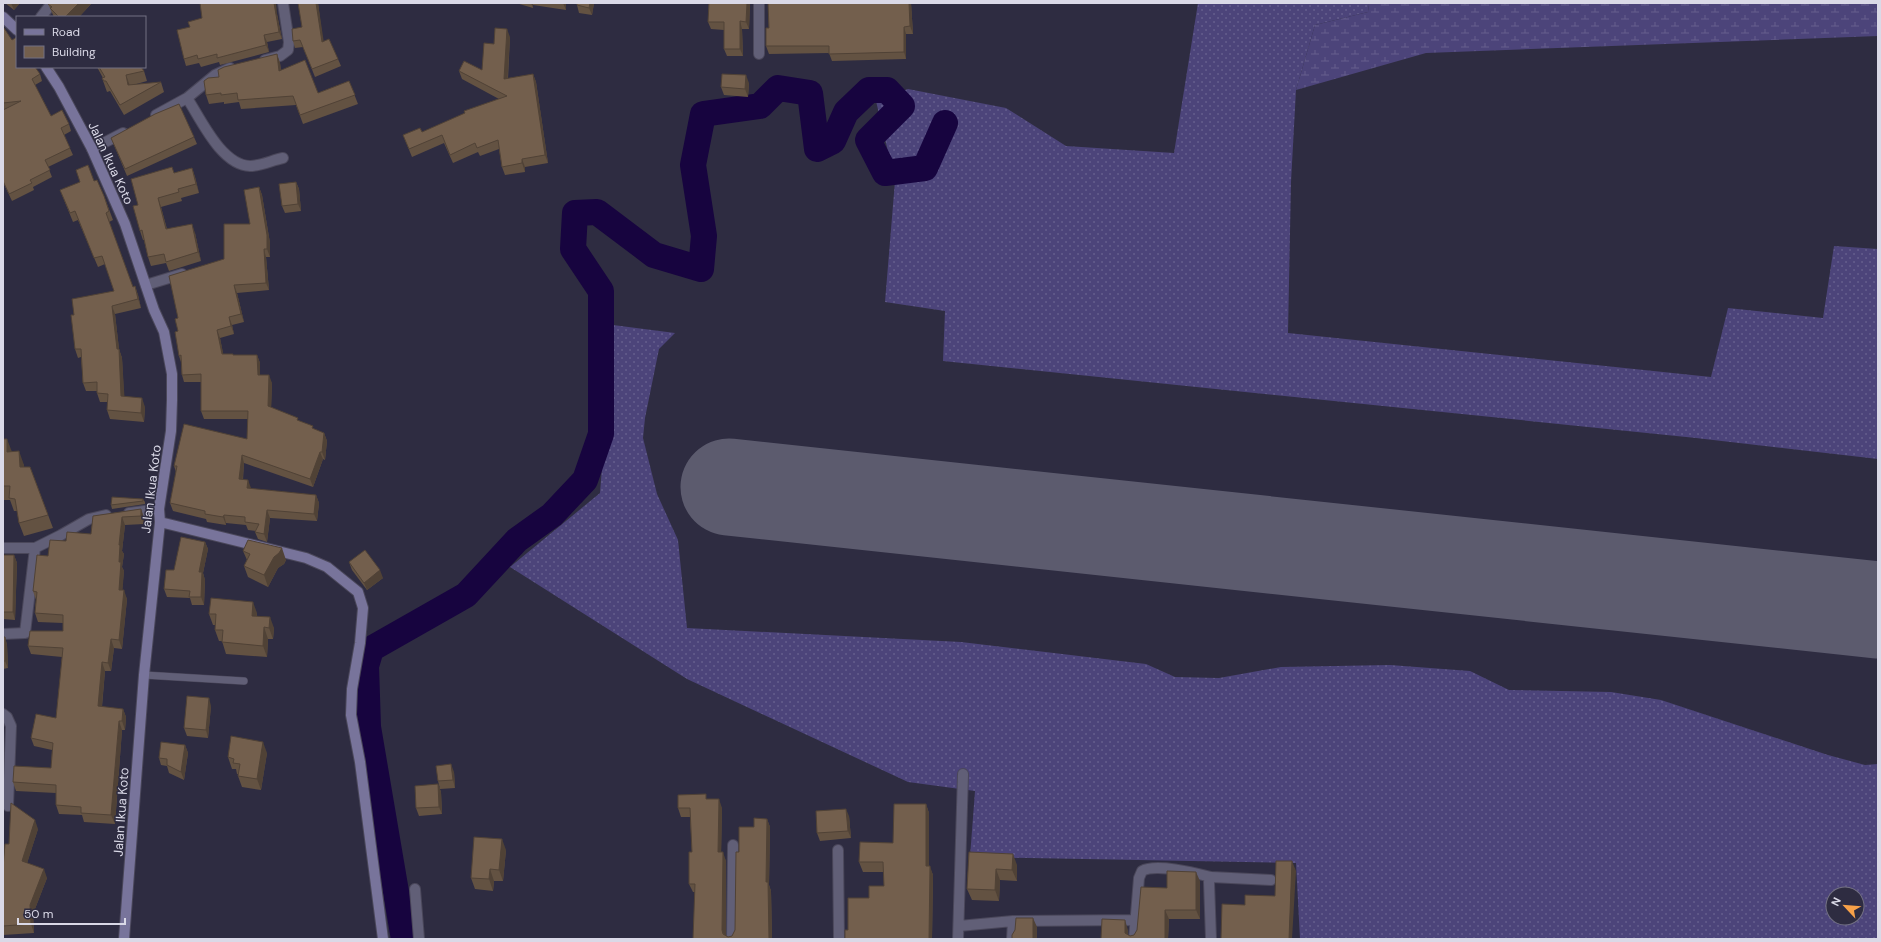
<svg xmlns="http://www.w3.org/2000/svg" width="1881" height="942" viewBox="0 0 1881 942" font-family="'DM Sans',sans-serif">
<defs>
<pattern id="grass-dots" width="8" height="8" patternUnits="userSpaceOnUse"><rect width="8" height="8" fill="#4c447a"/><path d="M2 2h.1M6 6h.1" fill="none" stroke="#655e8d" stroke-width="1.8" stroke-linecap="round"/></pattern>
<pattern id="wetland-marsh" width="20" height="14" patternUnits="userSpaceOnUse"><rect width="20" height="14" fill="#4c447a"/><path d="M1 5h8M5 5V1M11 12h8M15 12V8" fill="none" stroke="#655e8d"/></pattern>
</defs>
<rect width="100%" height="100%" fill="#2e2c41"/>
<path fill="url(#grass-dots)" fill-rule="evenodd" d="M1198,3H1369L1368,12L1315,25L1296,90L1291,182L1288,333L1711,377L1728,308L1823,318L1834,246L1878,249V459L1696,438L943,361L945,311L885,302L895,181L876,101L908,89L1006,108L1066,146L1174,153Z
M613,325L675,333L659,349L645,418L643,438L657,494L678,540L687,628L961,642L1146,664L1175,677L1219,678L1281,667L1390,665L1470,671L1509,690L1611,692L1661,700L1828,755L1865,765L1878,764V939H1300L1296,863L970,857L975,791L908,782L687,679L510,567L600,493ZM1833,894H1857V918H1833Z"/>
<path fill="url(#wetland-marsh)" d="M1369,3H1878V36L1426,53L1296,90L1315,25L1368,12Z"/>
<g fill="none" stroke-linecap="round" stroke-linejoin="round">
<path stroke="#17043f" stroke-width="26" d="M404,939L368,727L366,666L371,649L466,595L517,540L552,515L585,480L601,434V291L573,249L575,213L597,212L654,255L701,269L704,236L693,165L703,114L760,106L778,88L810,93L817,149L833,141L846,112L869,90H887L902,106L868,140L885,173L925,168L945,123"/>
<path stroke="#5c5b6e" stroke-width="97" d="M729,487L1878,610"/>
<g stroke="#4a475a" stroke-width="8">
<path id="lane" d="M144,675L244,681"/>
</g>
<g stroke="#4a475a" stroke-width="12">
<path id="street" d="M41,17L52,3
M759,54V3
M265,60L280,56L288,50L289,42L283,3
M187,98C201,119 221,165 250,166C260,166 273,160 283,158
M156,115L187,98L215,75L230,68
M92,149L123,133
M146,285L182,274
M129,513L159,509
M3,548H35L61,535L89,519L106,515
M3,634L25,633L35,548
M3,714L7,717L11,726L8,806
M838,850L839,939
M415,889L419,939
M959,926L1013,921L1134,920
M732,939L733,845
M958,939L963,774
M1012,939L1013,921
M1134,939L1139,878L1142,871C1156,863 1195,873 1211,877
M1211,939L1209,882L1211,877L1271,880"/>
</g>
<g stroke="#4a475a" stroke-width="12">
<path id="secondary" d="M3,17L17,30
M46,67L59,87L92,149L125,224L154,310L164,332L172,374V400L171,431L159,509L160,522L144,675L124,939
M160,522L306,558L327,567L358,592L363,608L360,643L352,689L351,715L360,762L383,939"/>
</g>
<use href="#lane" stroke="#615f77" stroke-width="7"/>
<use href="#street" stroke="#615f77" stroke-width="10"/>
<use href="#secondary" stroke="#78749b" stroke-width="10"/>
</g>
<path fill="#635242" d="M5,3H20L14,10Z
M92,3L79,17H54L48,4Z
M298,3H318L323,42L338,59L341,66L315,77L303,47L295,48L293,41L302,27Z
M516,3H566V10L533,5V8Z
M577,3H594L592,15L579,13L577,5Z
M709,3H750L749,29H742L743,56H727L724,49V30L711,29L708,22Z
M768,3H911L913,34H906V59L832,61L829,53L769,54L766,46L769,28Z
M277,14L282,39L267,42L269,52L220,65L219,62L201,67L199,63L186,66L184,59L190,27L202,18Z
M3,29L40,74L42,81L35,85L51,116L69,124L71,131L64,135L73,155L48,167L52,177L33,187L34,190L12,201L3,182Z
M510,37L508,79L533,74L536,82L548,163L525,167V172L505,175L502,167L499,149L480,156L478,152L453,163L444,143L412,157L403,135L422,132L499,99L462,79L459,71L482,70L494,44Z
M277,54L280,63L281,70L318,93L349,81L358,104L303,124L296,105L241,109L239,102L224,104V102L209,104L206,95L219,77Z
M97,67H141L144,71L147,81L133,85L161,82L164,92L124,115L110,91L107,92L102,78H103Z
M749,83L748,97L724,95L721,87Z
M194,137L197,144L127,176L111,138Z
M192,168L195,177L199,193L181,198L182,201L161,207L167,229L195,233L201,261L169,271L166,263L151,266L148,257L144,240H143L140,231L138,205L174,173Z
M94,181L104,196L113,220L109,222L133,287L135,286L138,295L141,308L115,314L119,349L122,358L124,397L145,407L144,422L110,419L107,410L108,402H100L97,393V391H86L83,383L81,357L78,358L75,349L74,315L114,291L105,264L98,267L78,220L73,222L60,190Z
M296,182L299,189L301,211L285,213L282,206Z
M259,187L262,195L270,243V257H266L269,290L237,293L244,322L232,325L234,334L220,338L223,354L234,355H257L260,363V375L272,383L271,407L298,420L314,429L324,433L327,441L325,460L323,459L313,487L244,463L243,480H248L250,489L316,495L319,503L317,521L270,518L267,542L258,539L255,532L256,531L248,530L246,525L226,523V525L207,522L206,519L173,511L170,503L176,472L174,466L247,439L248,419H204L201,411V382H184L182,375L181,362L179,356L178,318L224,259L250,224Z
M3,439L12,452L24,465V467H30L53,528L24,536L19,523L17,511H14L10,500H3Z
M143,499L145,502V504L112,509L111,505Z
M141,509L144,518V524L125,525L122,551L124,554L122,567L124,571L122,590L127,599L122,649L114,648L111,671H105L102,707L123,709L126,717L125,730H122L115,824L84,822L82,815L59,814L56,805V793L16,791L13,782L51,768L52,750L34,746L31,738L56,718L62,657L31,654L28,646L63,631V623L38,622L35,613L36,600L33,591L48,556L66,541L91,534L93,516Z
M205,542L208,549L203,573L205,580L204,605H192L190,598L167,597L164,589L174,570Z
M243,551L286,560L284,564L278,568L268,587L248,577L244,566L247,560Z
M3,555H14L17,563L15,620L3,619Z
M349,562L383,578L367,590L352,570Z
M257,613V616L274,628L273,639H268L267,657L226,654L222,641H219L215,630V625H213L209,614Z
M3,637H5L7,645L8,668L3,669V696Z
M211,706L208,738L187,736L184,728Z
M185,745L188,753L184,780L169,773L167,766L161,765L159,758Z
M267,753L261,790L242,787L238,776V774H237L236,769H232L228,757Z
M454,772L455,788L440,789L438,781Z
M438,784L441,792L442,814L419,816L416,808Z
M708,799L722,808L721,852L726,861V935L728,937L732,936L735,930L739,852L754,827L767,819L770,827L769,885L771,891L772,939H693L695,892H693L689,884L692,852L690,817H681L678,808Z
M926,804L929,813V866L933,875L932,939H845L848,930L869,898L884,886V872H863L859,862L893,843Z
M849,816L851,838L820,841L817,833Z
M38,829L27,863L47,878L33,914L34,933L3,935V868L9,844Z
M506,850L503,881H494L493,891L475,889L471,878Z
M969,852L1017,865V881L1000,880L999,901L972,900L967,889Z
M1200,881V919H1169L1168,939H1101L1128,930V935L1130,936L1134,935L1167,888Z"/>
<path fill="#504236" d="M11,3H20L14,10Z
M79,3H92L79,17H65Z
M274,3H276L277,14L282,39L279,32Z
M316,3H318L325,50L322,42Z
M531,3H533V8Z
M563,3H566V10Z
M590,3H594L592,15L589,8Z
M747,3H750L749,29L746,22Z
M909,3H911L913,34L910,26Z
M740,21L742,29L743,56L740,49Z
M904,27L906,34V59L904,52Z
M507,29L510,37L507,87L504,79Z
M264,35L267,42L269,52L266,45Z
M277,54L280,63L282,79L279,71Z
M533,74L536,82L548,163L545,155Z
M126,75L130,86L128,85Z
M746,75L749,83L748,97L745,89Z
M522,159L525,167V172L522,163Z
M192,168L195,177L199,193L196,184Z
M296,182L299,189L301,211L298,204Z
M259,187L262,195L270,243V257L267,249Z
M158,198L161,207L169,238L166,229Z
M192,224L195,233L201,261L198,252Z
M264,249L266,257L269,290L266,283Z
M234,285L237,293L244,322L241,314Z
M135,286L138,295L141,308L138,299Z
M112,306L115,314L119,349L122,358L125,405L121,396Z
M229,317L232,325L234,334L231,326Z
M217,330L220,338L225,362L222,354Z
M257,355L260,363V382L258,375Z
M269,375L272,383L271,414L268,406Z
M142,398L145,407L144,422L141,413Z
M324,433L327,441L325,460L322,452Z
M7,439L12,452H7Z
M19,451L24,465L25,480L20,467Z
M320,452L323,459L313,487L310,479Z
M242,455L244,463L242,487L239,479Z
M248,480L251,488L250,496L247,488Z
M316,495L319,503L317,521L314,514Z
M141,509L144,518V524L141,516Z
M267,510L270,518L267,542L264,534Z
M224,515L226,523V525L223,517Z
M122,517L125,525L122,551L124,554L122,567L124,571L122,598L119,590V545Z
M205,542L208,549L203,573L205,580L204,605L201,597L199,572Z
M282,548L286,560L284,564L278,568L268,587L264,575L274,557Z
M14,555L17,563L15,620L13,612Z
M380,570L383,578L367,590L364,583Z
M124,590L127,599L122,649L119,640Z
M253,602L257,613L256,627L252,616Z
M270,617L274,628L273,639L269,628Z
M264,627L268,639L267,657L263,646Z
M5,637L7,645L8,668L5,661Z
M111,639L114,648L111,671L108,663Z
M102,662L105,671L101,715L98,706Z
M209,698L211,706L208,738L206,730Z
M123,709L126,717L125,730L122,721Z
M119,721L122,730L115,824L111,815Z
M263,742L267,753L261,790L257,779Z
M185,745L188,753L184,780L181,772Z
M451,764L454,772L455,788L453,780Z
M438,784L441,792L442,814L439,807Z
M719,799L722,808L721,861L718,852Z
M926,804L929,813V875L926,866Z
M846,809L849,816L851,838L848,831Z
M767,819L770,827L769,885L771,891L772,939H769L766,882Z
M35,820L38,829L25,870L22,861Z
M502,839L506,850L503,881L499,870Z
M723,852L726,861V939L722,930Z
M1013,854L1017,865V881L1012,870Z
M1292,861L1296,871L1292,939H1289Z
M930,866L933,875L932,939H929Z
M44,869L47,878L33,914L34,933L31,924L30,905Z
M490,869L494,881L493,891L489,879Z
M996,869L1000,880L999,901L995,890Z
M1196,872L1200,881V919L1196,910Z
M1165,910L1169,919L1168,939H1165Z
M1033,918L1037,927V939H1033Z
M1125,920L1128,930V939L1125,933Z"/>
<path fill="#735f4d" stroke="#504236" d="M49,3H79L65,17H59L50,8L52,7L48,4Z
M200,3H274L279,32L264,35L266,45L217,58V54L198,59L197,55L184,59L177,30L190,27L188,22L202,18Z
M298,3H316L322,42L329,39L338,59L312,69L300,40L293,41L292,29L302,27Z
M577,3H590L589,8L577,5Z
M709,3H747L746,22L740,21V49H724V22H708Z
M768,3H909L910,26L904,27V52L829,54V46H766V28H769Z
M4,28L12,40L17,37V67H35L40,74L32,79L51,116L62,110L69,124L61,128L70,148L45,160L50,170L30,180L32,183L9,194L3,181V110L21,101L3,103V29Z
M495,28L507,29L504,79L533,74L545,155L522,159V163L502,167L498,140L477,148L475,143L450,155L442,135L409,149L403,135L420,128L422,132L465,113L464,111L507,96L459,71L464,61L482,70L484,43L494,44Z
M277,54L279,71L305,60L318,93L349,81L355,95L300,115L293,96L238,100L237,93L221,95V93L206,95L204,81L208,78L219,77L218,70L224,67Z
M99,67H141L144,71L126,75L128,85L161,82L120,105L106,81H104L102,78L105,77Z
M722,74L746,75L745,89L721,87Z
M179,104L194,137L125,169L111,138L155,114Z
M88,165L94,181L97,180L104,196L109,211L106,213L133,287L135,286L138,299L112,306L117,349H119L121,396L142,398L141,413L107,410L108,394L97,393V382L83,383L81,349H75L71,315H74L72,299L114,291L102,256L94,258L75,211L70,213L60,190L80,182L76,170Z
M172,167L174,173L192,168L196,184L178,189L179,192L158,198L166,229L192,224L198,252L166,262L164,254L148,257L142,230L140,231L133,206L138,205L131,179Z
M296,182L298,204L282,206L279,184Z
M259,187L267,235V249H264L266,283L234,285L241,314L229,317L231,326L217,330L222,354H233V355H257L258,375H269L268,406L298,418L297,420L313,426L312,428L324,433L322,452H320L310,479L242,455L239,479L248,480L247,488L316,495L314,514L267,510L264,534L255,532L259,524L245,522V517L224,515L223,517L205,514V511L170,503L177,466H174L184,424L247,439L248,411H201V374L182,375L181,355L179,356L175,332L178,331L175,319L178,318L169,276L224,259V224H250L244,190Z
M3,439H7V452L19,451L20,467H30L48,515L19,523L15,499L9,498L10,486H3Z
M112,497L143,499V501L111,505Z
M141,509V516L122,517L119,545H120L119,562H121L119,590H124L119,640L111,639L108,663L102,662L98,706L123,709L122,721H119L111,815L81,813V807L56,805V785L13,782L14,766L51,768L53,743L31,738L36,714L56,718L63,648L28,646L30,631H63V615L35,613L37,592L33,591L37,555L48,556L50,540L66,541L67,532L91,534L93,516Z
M181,537L205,542L199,572H202L201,597H189L190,591L164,589L166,570H174Z
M248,540L282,548L279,553L274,557L264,575L244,566L250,554L243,551Z
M365,550L380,570L364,583L349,562Z
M3,555H14L13,612H3Z
M211,598L253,602L252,616L270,617L269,628L264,627L263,646L222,642L223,630H215L216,614H209Z
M3,637H5V661H3Z
M187,696L209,698L206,730L184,728Z
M231,736L263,742L257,779L238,776L240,764L233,763L234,759L228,757Z
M161,742L185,745L181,772L167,765V759L159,758Z
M451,764L453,780L438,781L436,766Z
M438,784L439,807L416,808L415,786Z
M706,794V799H719L718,852H723L722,930L723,934L728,937L732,936L735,930L736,852H739V827H754V818L767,819L766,882H768L769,939H693L695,884H689V852H692L690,808H678V795Z
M11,803L35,820L22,861L44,869L30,905L31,924L3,926V868L5,844H9Z
M894,804H926V866H930L929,939H845V930H848V898H869V886H884L883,862H859L860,842L893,843Z
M846,809L848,831L817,833L816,811Z
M474,837L502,839L499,870L490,869L489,879L471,878Z
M969,852L1013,854L1012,870L996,869L995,890L967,889Z
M1276,861H1292L1289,939H1221L1222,904L1245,905V895L1275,896Z
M1167,871L1196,872V910H1165V939H1101L1102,919L1125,920V933L1130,936L1134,935L1137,930L1141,887L1167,888Z
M1016,918H1033V939H1012V935L1015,930Z"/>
<g text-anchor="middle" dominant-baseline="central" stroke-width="3" stroke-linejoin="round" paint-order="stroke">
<g font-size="13" fill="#dad9e7" stroke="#2e2c41">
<text transform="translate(111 163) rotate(65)">Jalan Ikua Koto</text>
<text transform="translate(151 489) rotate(-83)">Jalan Ikua Koto</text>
<text transform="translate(121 812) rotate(-86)">Jalan Ikua Koto</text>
</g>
</g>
<rect width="1881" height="942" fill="none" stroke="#dad9e7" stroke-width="8"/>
<rect x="16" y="16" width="130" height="52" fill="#2e2c41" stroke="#737183"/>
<rect x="24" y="29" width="20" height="6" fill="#78749b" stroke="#737183"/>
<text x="52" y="36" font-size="12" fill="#dad9e7">Road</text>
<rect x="24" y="46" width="20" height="12" fill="#735f4d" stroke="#737183"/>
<text x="52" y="56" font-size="12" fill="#dad9e7">Building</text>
<g transform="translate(1845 906) rotate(296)"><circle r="19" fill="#2e2c41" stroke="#737183"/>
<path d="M0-3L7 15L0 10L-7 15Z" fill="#f7a149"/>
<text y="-6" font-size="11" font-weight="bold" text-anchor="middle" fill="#dad9e7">N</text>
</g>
<path d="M18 918v6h107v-6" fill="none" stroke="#dad9e7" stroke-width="2"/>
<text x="24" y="918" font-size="12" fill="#dad9e7" stroke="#2e2c41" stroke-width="3" paint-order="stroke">50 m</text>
</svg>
